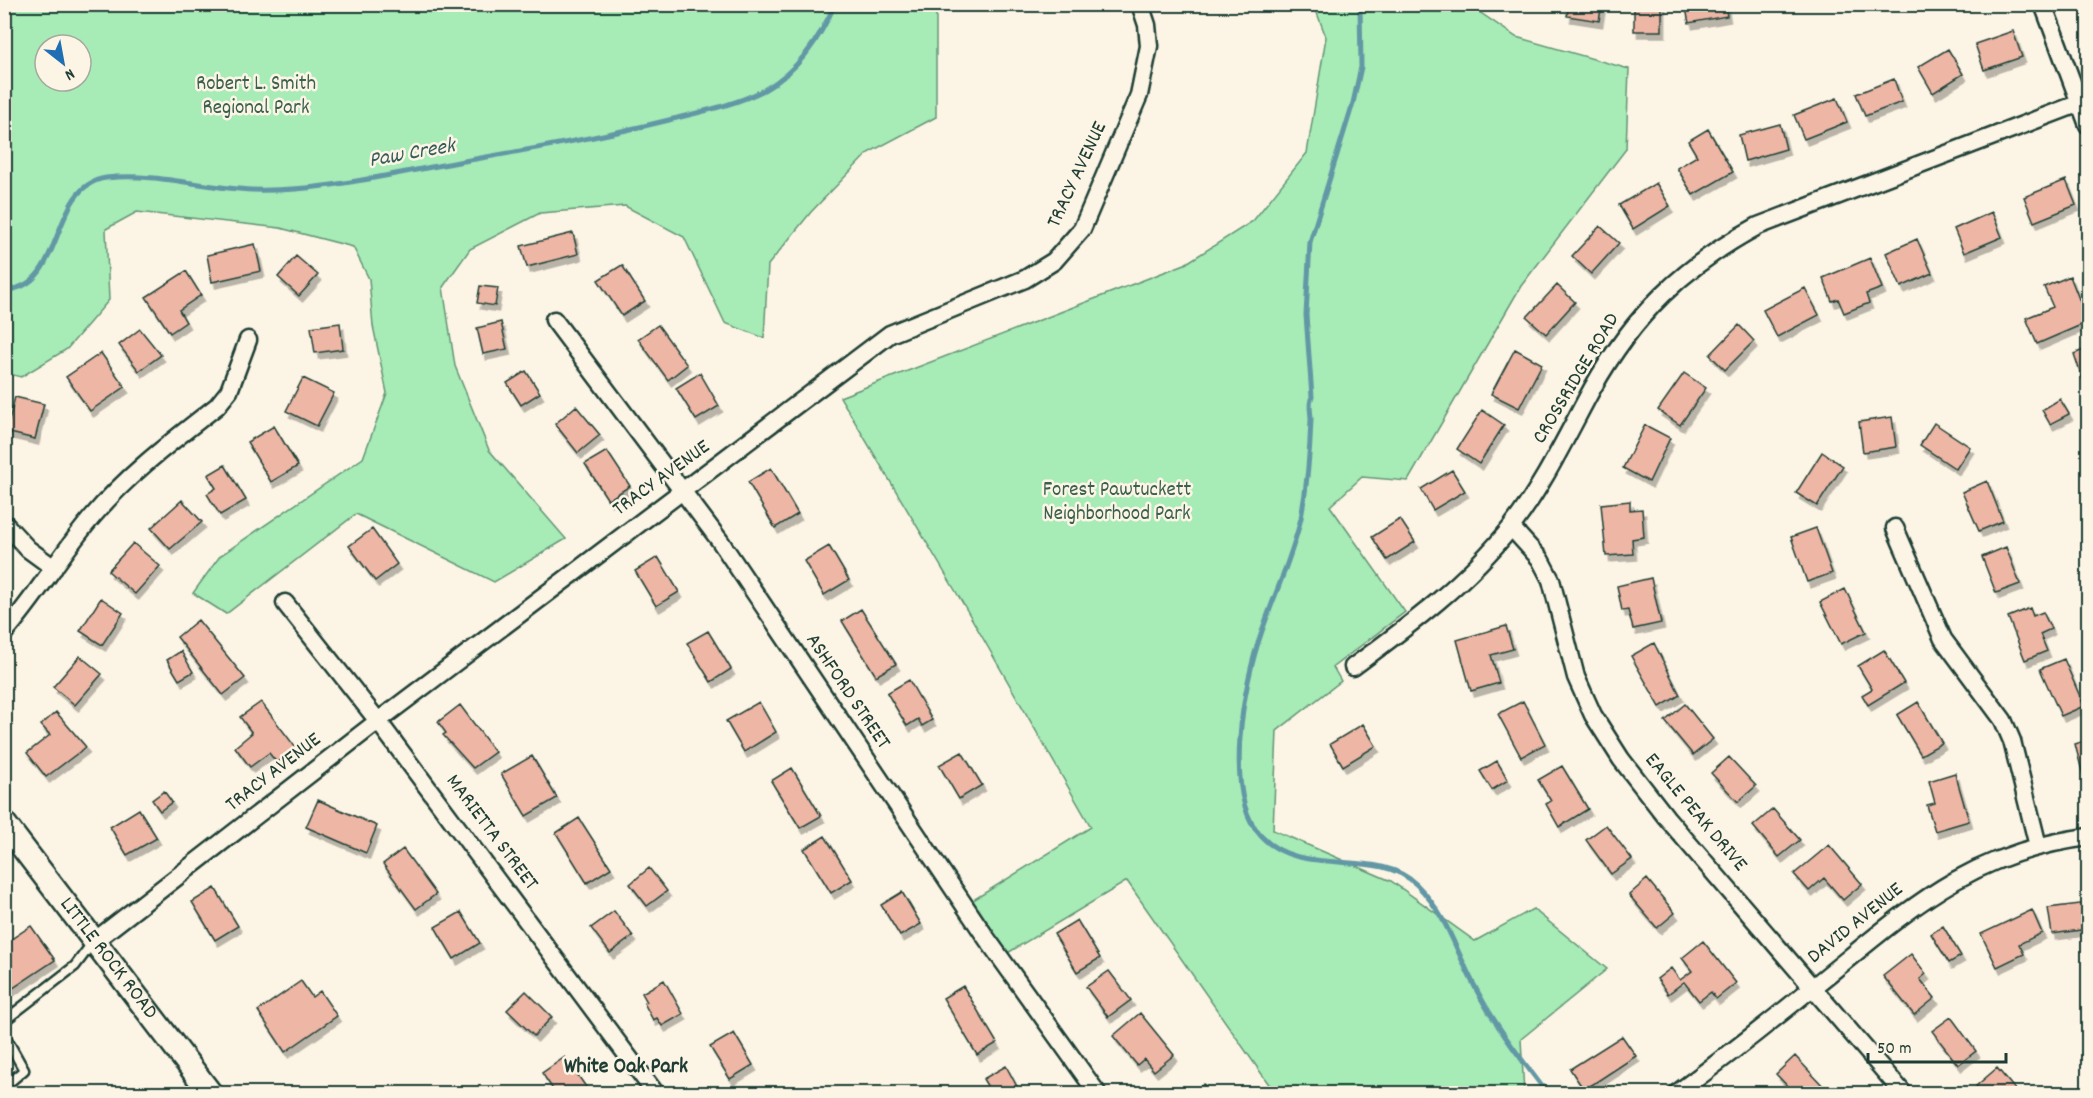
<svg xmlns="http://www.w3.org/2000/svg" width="2093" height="1098" viewBox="0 0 2093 1098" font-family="Dekko,sans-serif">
<defs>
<filter id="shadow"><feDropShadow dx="3.5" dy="6" stdDeviation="0" flood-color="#0004"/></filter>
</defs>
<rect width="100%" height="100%" fill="#fcf5e5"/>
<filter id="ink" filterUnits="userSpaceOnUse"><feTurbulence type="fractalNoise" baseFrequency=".0167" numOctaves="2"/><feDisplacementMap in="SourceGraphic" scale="12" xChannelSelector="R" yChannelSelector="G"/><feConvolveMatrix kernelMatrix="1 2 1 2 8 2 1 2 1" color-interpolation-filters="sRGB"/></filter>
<g filter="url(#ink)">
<path fill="#a7ebb6" stroke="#639475" stroke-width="1.5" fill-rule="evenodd" d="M5,4L936,5V117L868,153L811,212L768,265L764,338L725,323L684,237L625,206L540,213L470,249L443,287L455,366L489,450L566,539L494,582L356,514L226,614L193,593L220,556L363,458L387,393L373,326L369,279L353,247L280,228L137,212L106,229L109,300L67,349L21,377L5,373ZM45,45H81V81H45Z
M1314,5H1469L1516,37L1629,69L1626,149L1521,286L1408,481L1362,477L1330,506L1405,612L1333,667L1341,681L1277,731L1273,830L1391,881L1475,941L1533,909L1607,969L1521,1039L1524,1093H1275L1127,881L1006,954L970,902L1091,827L965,607L840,397L1185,264L1253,221L1307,153L1326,37Z"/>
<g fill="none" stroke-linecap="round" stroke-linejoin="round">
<path stroke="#6298a5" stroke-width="5" d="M1360,4L1361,67L1353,103L1310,242L1306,315L1312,397C1308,404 1311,411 1311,419C1310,451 1307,486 1301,518C1292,558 1274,595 1261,634C1244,682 1222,795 1261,836C1302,880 1376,845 1417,885C1446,914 1455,948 1473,983C1492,1021 1518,1055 1544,1089L1545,1094
M4,290C67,289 48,186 106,178C154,172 204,188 252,190C323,192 395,173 464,161C533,149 601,137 669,120C700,112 735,105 764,90C798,71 819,40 835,4"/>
</g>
<path fill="#eeb6a4" stroke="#1f3d34" stroke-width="1.5" filter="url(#shadow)" d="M1569,4H1602L1599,21L1567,16Z
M1634,4H1662V31H1634Z
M1685,4H1725L1727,16L1689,23Z
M2013,31L2022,57L1984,70L1975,44Z
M1948,49L1963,74L1933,93L1918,67Z
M1894,79L1902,102L1865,116L1856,94Z
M1837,98L1847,122L1804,139L1794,115Z
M1780,124L1786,149L1745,161L1739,135Z
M1708,129L1733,172L1693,195L1677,168L1697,156L1688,141Z
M2066,180L2076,205L2034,222L2024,197Z
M1656,183L1670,206L1633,229L1619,205Z
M1992,212L2002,237L1964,253L1954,229Z
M1600,226L1619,243L1591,274L1572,256Z
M573,233L578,254L527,267L521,246Z
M1917,239L1932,273L1901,287L1886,253Z
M255,244L261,271L212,282L207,255Z
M296,256L318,275L299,296L278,277Z
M1870,258L1882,288L1866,294L1869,303L1844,313L1838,299L1832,301L1823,278Z
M622,265L645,301L622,316L598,280Z
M186,271L201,295L179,310L186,322L170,333L146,297Z
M2070,276L2088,322L2037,344L2026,318L2053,307L2044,287Z
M1557,285L1575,302L1546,334L1527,317Z
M480,286L498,288L495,306L477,303Z
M1805,288L1819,315L1777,337L1763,310Z
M501,322L507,349L483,354L477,328Z
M340,323L343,349L315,353L311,327Z
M658,325L687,365L668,380L638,339Z
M1739,325L1754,341L1725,370L1710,355Z
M140,329L161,355L139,371L119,345Z
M2088,348V395L2074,354Z
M1515,349L1542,364L1519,408L1491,394Z
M101,353L125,387L90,411L66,377Z
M526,371L540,393L521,405L507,383Z
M700,373L719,406L696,420L676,388Z
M1684,373L1706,388L1680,425L1658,410Z
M303,378L334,393L317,426L286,411Z
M15,397L44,404L35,439L6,432Z
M2060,399L2069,414L2050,424L2042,410Z
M576,406L600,435L578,453L555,424Z
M1482,410L1504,425L1479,464L1457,449Z
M1892,417L1896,447L1863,452L1859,422Z
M1934,423L1970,447L1956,469L1920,445Z
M1645,425L1670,438L1649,482L1623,468Z
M274,426L298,466L271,482L247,442Z
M607,451L630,486L608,500L585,464Z
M1822,452L1843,466L1817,506L1796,493Z
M225,465L246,500L220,515L207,494L216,488L208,475Z
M771,468L798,514L775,528L748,482Z
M1452,470L1465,491L1433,510L1421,489Z
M1987,481L2003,521L1979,531L1962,492Z
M182,500L202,522L170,549L151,528Z
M1630,501V510L1642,509L1644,537L1632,539L1633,554L1606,556L1601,504Z
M1400,519L1415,542L1387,560L1372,537Z
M1816,528L1832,573L1807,582L1791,537Z
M372,529L397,564L375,581L349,546Z
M133,543L160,566L135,594L108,571Z
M829,546L849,580L824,595L804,561Z
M2006,547L2020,584L1996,593L1982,557Z
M658,557L679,592L656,606L635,571Z
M1651,578L1661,623L1633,629L1628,610L1622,611L1617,586Z
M1845,589L1866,632L1841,644L1820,602Z
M101,598L123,613L102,645L80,631Z
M2030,608L2033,616L2043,612L2051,629L2040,634L2047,651L2025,660L2008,617Z
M861,609L896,664L876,676L842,621Z
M198,620L245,678L223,695L177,637Z
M1506,626L1513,649L1491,655L1499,683L1471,691L1457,640Z
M708,631L731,669L711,682L687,643Z
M1654,643L1680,695L1660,707L1631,656Z
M1884,650L1904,683L1868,705L1862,695L1872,689L1858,666Z
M181,651L193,672L179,680L167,660Z
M80,656L102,674L75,705L53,687Z
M2064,659L2084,706L2061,716L2040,669Z
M909,680L932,720L922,726L918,719L907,726L887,693Z
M1523,701L1545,744L1521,757L1498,714Z
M261,702L296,748L277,763L269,753L250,767L235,747L252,733L240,717Z
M759,702L776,732L744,752L726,721Z
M1918,702L1942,743L1921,755L1897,715Z
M1685,704L1713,739L1693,755L1665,721Z
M460,705L495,752L473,768L443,735L446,733L438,722Z
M56,712L86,747L46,777L27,753L50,735L41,725Z
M1363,724L1376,746L1343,766L1330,744Z
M2088,740V795L2075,744Z
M962,752L982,785L959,799L939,765Z
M532,756L557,798L526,816L501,774Z
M1729,757L1756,786L1738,802L1711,773Z
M1497,761L1508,780L1492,790L1480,771Z
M1562,766L1588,809L1559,827L1546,804L1551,801L1538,780Z
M792,768L821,816L800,828L771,781Z
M1955,773L1969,821L1935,831L1927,805L1935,803L1929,781Z
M164,791L172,802L160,811L152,800Z
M318,800L377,826L366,853L306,827Z
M139,809L157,838L127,855L110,827Z
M1773,809L1800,840L1779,857L1753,826Z
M579,818L611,868L587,883L556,833Z
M1606,825L1632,859L1611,874L1586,840Z
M825,836L852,880L831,893L804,849Z
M1829,845L1862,884L1843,900L1824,878L1809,891L1794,874Z
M403,849L436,894L416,909L383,864Z
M649,868L667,891L647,906L630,884Z
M1647,879L1675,913L1657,928L1629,895Z
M215,888L238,926L215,940L192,902Z
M902,892L921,924L900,936L881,905Z
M2088,903V929L2052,934L2048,908Z
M2032,910L2042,933L2019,944L2024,954L1997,967L1981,934Z
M614,911L633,936L610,953L591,928Z
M461,912L480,943L454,959L435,927Z
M1077,920L1100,958L1077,972L1054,934Z
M31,926L55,960L4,994V944Z
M1943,926L1961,956L1949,963L1931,934Z
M1703,941L1736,983L1716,999L1711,992L1699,1001L1684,982L1668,994L1657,979L1671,968L1680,980L1692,971L1682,958Z
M1911,954L1926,974L1920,979L1935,998L1914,1015L1883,976Z
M1109,971L1131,1000L1108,1017L1086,987Z
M664,980L683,1014L662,1026L657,1018L653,1020L644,1003L647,1002L642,993Z
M301,981L312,997L320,991L337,1016L285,1052L258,1011Z
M963,986L997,1043L977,1055L943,998Z
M526,991L552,1017L534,1036L507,1010Z
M1140,1013L1174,1055L1154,1071L1144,1059L1137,1065L1113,1036Z
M1951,1017L1976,1051L1958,1065L1932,1031Z
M734,1033L753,1065L730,1079L710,1047Z
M1622,1036L1636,1056L1584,1090L1570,1069Z
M1795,1056L1825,1088L1820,1094H1795L1776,1074Z
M565,1057L591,1094H556L542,1073Z
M1006,1066L1021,1094H992L983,1079Z
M1997,1068L2019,1094H1983L1976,1086Z
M1204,1084L1210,1094H1189Z"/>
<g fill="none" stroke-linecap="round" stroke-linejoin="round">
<g stroke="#1f3d34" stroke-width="13">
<path id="lane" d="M4,1021L75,966L93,942
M4,1034L24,1070L4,1087"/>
</g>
<g stroke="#1f3d34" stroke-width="21">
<path id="street" d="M2043,4L2088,125
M554,320L720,541L987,939L1098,1094
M4,523L28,549L54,568
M1511,527L1540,559L1551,580L1576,677L1593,715L1621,759L1666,817L1904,1094
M1895,528L1943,639L2003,720L2012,741L2038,846
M285,603L378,721L656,1094
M4,633C37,596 61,553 93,516C129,473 174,440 217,406L229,391L248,340
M1353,667C1410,625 1468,582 1512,526C1544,484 1567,435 1592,389C1634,314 1684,266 1758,226L2088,100
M93,942L378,721L890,334L1025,279L1054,261L1082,229L1139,95L1149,46L1147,25L1140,4
M1676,1094C1723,1059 1768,1024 1813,987C1906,913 1964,853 2088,837"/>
</g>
<g stroke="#1f3d34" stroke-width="27">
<g id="secondary">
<path id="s1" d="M4,823L211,1094"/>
</g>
</g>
<use href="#lane" stroke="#fcf5e5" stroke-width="8"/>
<use href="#street" stroke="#fcf5e5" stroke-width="16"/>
<use href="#secondary" stroke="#fcf5e5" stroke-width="22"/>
</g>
</g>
<g text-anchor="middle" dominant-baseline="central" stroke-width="5" stroke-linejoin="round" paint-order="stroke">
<g font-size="21" fill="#3a604e" stroke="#fcf5e5">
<text x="256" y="85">Robert L. Smith<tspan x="256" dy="24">Regional Park</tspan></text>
<text x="1117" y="491">Forest Pawtuckett<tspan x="1117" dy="24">Neighborhood Park</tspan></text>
</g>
<g font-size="21" fill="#1f3d34" stroke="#fcf5e5">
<text transform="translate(1078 175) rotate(-65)">TRACY AVENUE</text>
<text transform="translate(1577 379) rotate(-59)">CROSSRIDGE ROAD</text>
<text transform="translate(662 479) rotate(-36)">TRACY AVENUE</text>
<text transform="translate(847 692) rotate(56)">ASHFORD STREET</text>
<text transform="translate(274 773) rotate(-38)">TRACY AVENUE</text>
<text transform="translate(1695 813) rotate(50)">EAGLE PEAK DRIVE</text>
<text transform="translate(491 833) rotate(53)">MARIETTA STREET</text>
<text transform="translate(1856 924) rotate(-39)">DAVID AVENUE</text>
<text stroke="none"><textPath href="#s1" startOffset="171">LITTLE ROCK ROAD</textPath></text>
</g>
<g font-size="22" font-style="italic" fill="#355b5a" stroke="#fcf5e5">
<text transform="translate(412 154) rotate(-10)">Paw Creek</text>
</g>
<g font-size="22" font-weight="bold" fill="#1f3d34" stroke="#fcf5e5">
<text x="626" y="1067">White Oak Park</text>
</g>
</g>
<rect width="2093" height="1098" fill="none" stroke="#fcf5e5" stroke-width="24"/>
<rect x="12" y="12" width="2069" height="1074" fill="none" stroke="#1f3d34" stroke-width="2" filter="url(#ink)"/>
<g transform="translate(63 63) rotate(149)"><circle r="28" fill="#fcf5e5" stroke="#a4ab9e" stroke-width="1.5"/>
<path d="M0-4.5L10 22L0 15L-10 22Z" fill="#1f6fb2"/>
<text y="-9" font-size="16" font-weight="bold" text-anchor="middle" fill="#1f3d34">N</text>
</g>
<path d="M1868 1053v9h138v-9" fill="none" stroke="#1f3d34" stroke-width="3"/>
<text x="1877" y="1053" font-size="18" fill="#1f3d34" stroke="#fcf5e5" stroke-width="4.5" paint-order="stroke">50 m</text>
</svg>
